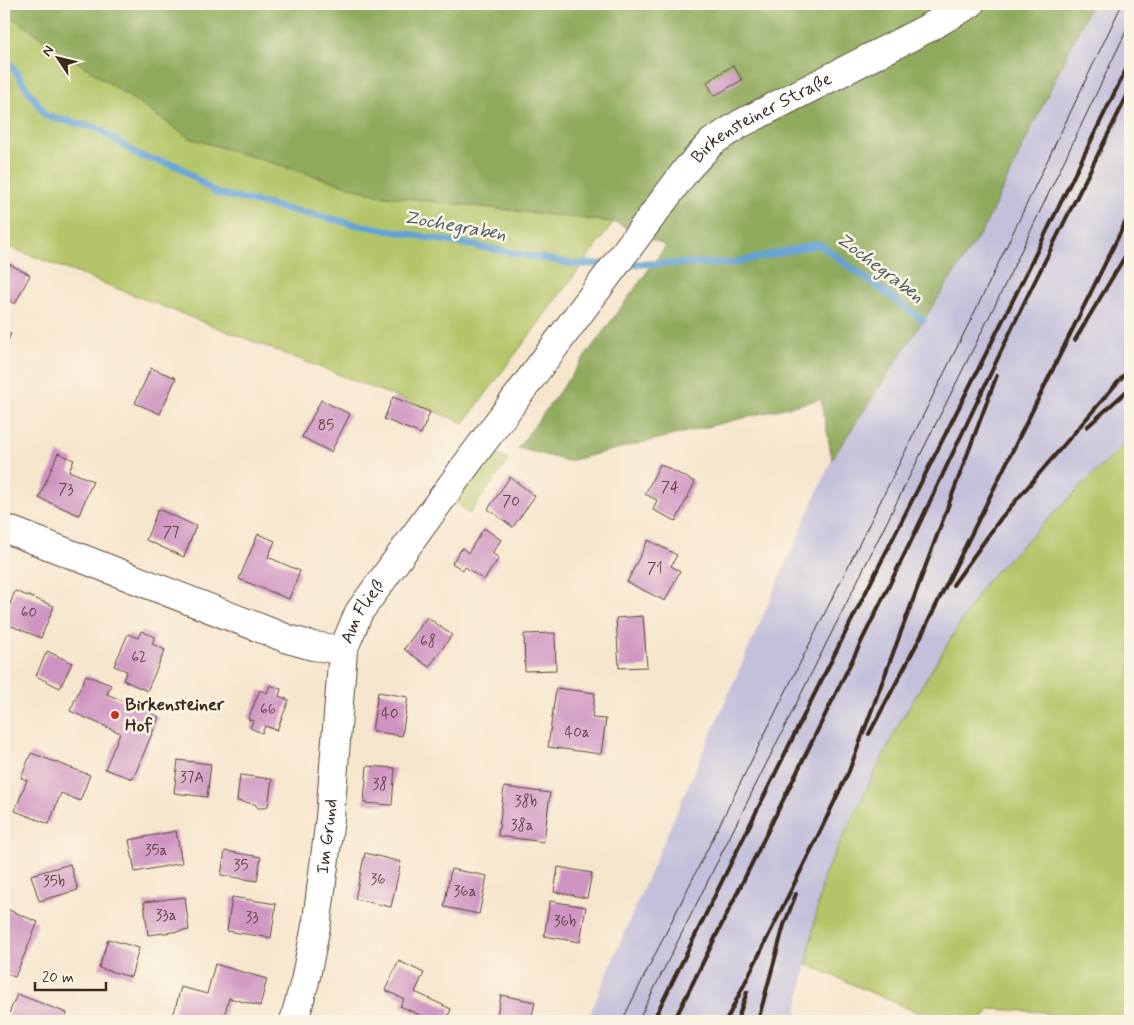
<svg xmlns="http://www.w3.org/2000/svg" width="1134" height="1025" viewBox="0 0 1134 1025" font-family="Mynerve,sans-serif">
<rect width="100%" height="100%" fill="#fcf5e5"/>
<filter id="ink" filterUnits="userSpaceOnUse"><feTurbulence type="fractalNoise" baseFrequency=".02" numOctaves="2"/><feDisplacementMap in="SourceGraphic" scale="10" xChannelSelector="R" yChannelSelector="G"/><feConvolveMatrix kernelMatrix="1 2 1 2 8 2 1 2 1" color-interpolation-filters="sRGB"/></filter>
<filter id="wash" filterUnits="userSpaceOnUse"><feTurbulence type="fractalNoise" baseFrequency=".0096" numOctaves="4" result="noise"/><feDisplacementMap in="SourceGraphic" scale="20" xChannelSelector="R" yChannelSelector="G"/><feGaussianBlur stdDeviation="1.12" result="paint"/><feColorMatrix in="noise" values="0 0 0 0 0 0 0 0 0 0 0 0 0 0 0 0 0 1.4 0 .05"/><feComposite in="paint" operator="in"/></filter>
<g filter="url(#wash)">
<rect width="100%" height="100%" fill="#f7e6ce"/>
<path fill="#c3c0db" d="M1091,4H1130V438L986,581L901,720L824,875L795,1021H587L645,884L832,459L984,228Z
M1044,1012L1059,1021H1038Z"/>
<path fill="#b3c568" stroke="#777843" d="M4,12L190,138L378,195L614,222L464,423L4,245Z
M1130,438V1021H1059L1044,1012L991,1009L980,1021H937L806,964L824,875L901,720L986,581Z
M490,455H499L509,460L469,514L453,499Z"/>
<path fill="#8eaa5c" stroke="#646a3d" d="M4,4H1091L984,228L832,459L821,399L568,461L518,448L666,246L614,222L378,195L190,138L4,12Z"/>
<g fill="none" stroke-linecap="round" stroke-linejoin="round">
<path stroke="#63a2d5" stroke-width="7" d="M4,62L12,66L46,116L97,128L140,156L178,166L216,193L354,224L574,264H606
M625,264L733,263L819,244L923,320"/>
</g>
<g id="blocks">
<path fill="#ce93c1" d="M733,65L742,80L714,96L707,82Z
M4,261L30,275L15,304L4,298Z
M4,330L11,334L5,346H4Z
M151,368L176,378L160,414L135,403Z
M393,397L430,412L421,434L384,419Z
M321,400L350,414L331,452L302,437Z
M58,453L74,460L69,471L93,481L79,515L39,498Z
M660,464L695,482L676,521L653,510L657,500L645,494Z
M510,477L535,496L513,527L488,509Z
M158,509L196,526L184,557L146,540Z
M484,528L501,540L492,553L499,558L484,580L465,567L463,570L452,563L462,548L468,553Z
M258,534L275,541L268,557L300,571L289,599L239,579Z
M648,540L677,555L671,566L680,571L665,601L627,582Z
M15,591L54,606L41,638L4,623V620Z
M643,616L647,667L619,668L616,618Z
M427,617L452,635L429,667L404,649Z
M141,631L155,637L152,644L165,650L147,691L123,680L127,671L114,666L128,634L138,638Z
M555,633L556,670L525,671L524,634Z
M47,651L72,663L60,688L36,676Z
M86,675L111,685L107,694L159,717L133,779L105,769L120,733L70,711Z
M270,685L281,689L279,696L289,700L277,730L265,726L262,733L250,728L253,721L248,719L260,690L267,693Z
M556,688L595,693L592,718L606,719L601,754L548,747Z
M378,692L408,697L402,736L372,731Z
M31,753L90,775L80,801L61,793L49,824L15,811L27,780L21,778Z
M178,760L211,764L207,797L174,793Z
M367,766L395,768L392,805L364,803Z
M240,775L272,779L268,806L264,808H258L255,804L237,801Z
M504,787L550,793L544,842L498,836Z
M176,831L182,863L135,872L129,840Z
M225,851L261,857L257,881L221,875Z
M365,853L401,862L391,907L355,899Z
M70,864L78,890L39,901L31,875Z
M558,867L592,873L587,898L554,892Z
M451,869L487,876L479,914L444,907Z
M185,897L189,930L148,935L144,902Z
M232,897L276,904L271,938L227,931Z
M550,901L586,907L580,942L544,936Z
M4,908L38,922L15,977L4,973Z
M108,939L139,948L131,977L99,968Z
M399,961L424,973L415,992L451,1009L446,1021H433L400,1006L404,999L385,990Z
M215,964L267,979L260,1006L229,998L223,1021H179L172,1020L181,987L207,994Z
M17,994L67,1013L64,1021H6Z
M501,995L535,1002L531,1021H496Z"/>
</g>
</g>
<g filter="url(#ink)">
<use href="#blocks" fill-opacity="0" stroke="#574638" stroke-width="1"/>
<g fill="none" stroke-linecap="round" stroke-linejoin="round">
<g stroke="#574638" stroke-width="30">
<g id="minor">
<path d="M4,528L288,639L313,646L343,650"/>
<path id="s1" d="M294,1021L305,981L317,921L330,818L343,650L359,612L469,461L687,169L712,142L740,124L926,29L970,4"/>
</g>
</g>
<use href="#minor" stroke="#fff" stroke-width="28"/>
<path stroke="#3b2a1e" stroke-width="1" d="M622,1021L988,285L1122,4
M638,1021L1000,295L1130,23"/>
<path stroke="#3b2a1e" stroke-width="4" d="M1075,340L1130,248
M1087,427L1130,388
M953,585L1001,518L1130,368
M869,734L921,636L1130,213
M653,1021L809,705L1016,294L1130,61
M674,1021L915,533L1023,305L1130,90
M726,1021L816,840L849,771L997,375
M737,1021L747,992
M758,1021L784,925L796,894"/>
</g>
</g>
<circle fill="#c8321e" stroke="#fcf5e5" stroke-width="2" cx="115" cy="715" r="5"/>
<g text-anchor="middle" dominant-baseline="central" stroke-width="5" stroke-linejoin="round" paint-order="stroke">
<g font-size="15" fill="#604447">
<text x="326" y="426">85</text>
<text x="670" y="488">74</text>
<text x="66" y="490">73</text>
<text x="511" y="502">70</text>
<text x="171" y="533">77</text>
<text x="655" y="569">71</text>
<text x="29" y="613">60</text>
<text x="428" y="642">68</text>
<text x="139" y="658">62</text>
<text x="268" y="710">66</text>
<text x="390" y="714">40</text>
<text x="577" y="733">40a</text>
<text x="192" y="778">37A</text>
<text x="380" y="785">38</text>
<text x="526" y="802">38b</text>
<text x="522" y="826">38a</text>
<text x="156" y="851">35a</text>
<text x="241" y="866">35</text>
<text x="378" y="880">36</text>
<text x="54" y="882">35b</text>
<text x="465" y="892">36a</text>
<text x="166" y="916">33a</text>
<text x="252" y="918">33</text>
<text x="565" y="922">36b</text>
</g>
<g font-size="18" fill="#3b2a1e" stroke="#fcf5e5">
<text stroke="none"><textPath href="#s1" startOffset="1059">Birkensteiner Straße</textPath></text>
<text stroke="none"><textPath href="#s1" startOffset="418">Am Fließ</textPath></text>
<text stroke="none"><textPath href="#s1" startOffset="188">Im Grund</textPath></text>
</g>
<g font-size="18" font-weight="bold" fill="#3b2a1e" stroke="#fcf5e5" text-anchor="start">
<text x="125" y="705">Birkensteiner<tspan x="125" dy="21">Hof</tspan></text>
</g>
<g font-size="19" font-style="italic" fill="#4b5a67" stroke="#fcf5e5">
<text transform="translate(455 226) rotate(10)">Zochegraben</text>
<text transform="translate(880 268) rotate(37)">Zochegraben</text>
</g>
</g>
<rect width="1134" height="1025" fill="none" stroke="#fcf5e5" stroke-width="20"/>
<g transform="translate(58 58) rotate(305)" stroke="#fcf5e5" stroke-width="4" paint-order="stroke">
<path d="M0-4L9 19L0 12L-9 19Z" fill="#3b2a1e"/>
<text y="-8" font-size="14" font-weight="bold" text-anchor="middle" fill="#3b2a1e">N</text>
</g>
<path d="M35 982v8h71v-8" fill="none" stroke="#3b2a1e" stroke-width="2.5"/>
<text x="42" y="982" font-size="15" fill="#3b2a1e" stroke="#fcf5e5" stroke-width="4" paint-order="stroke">20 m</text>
</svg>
